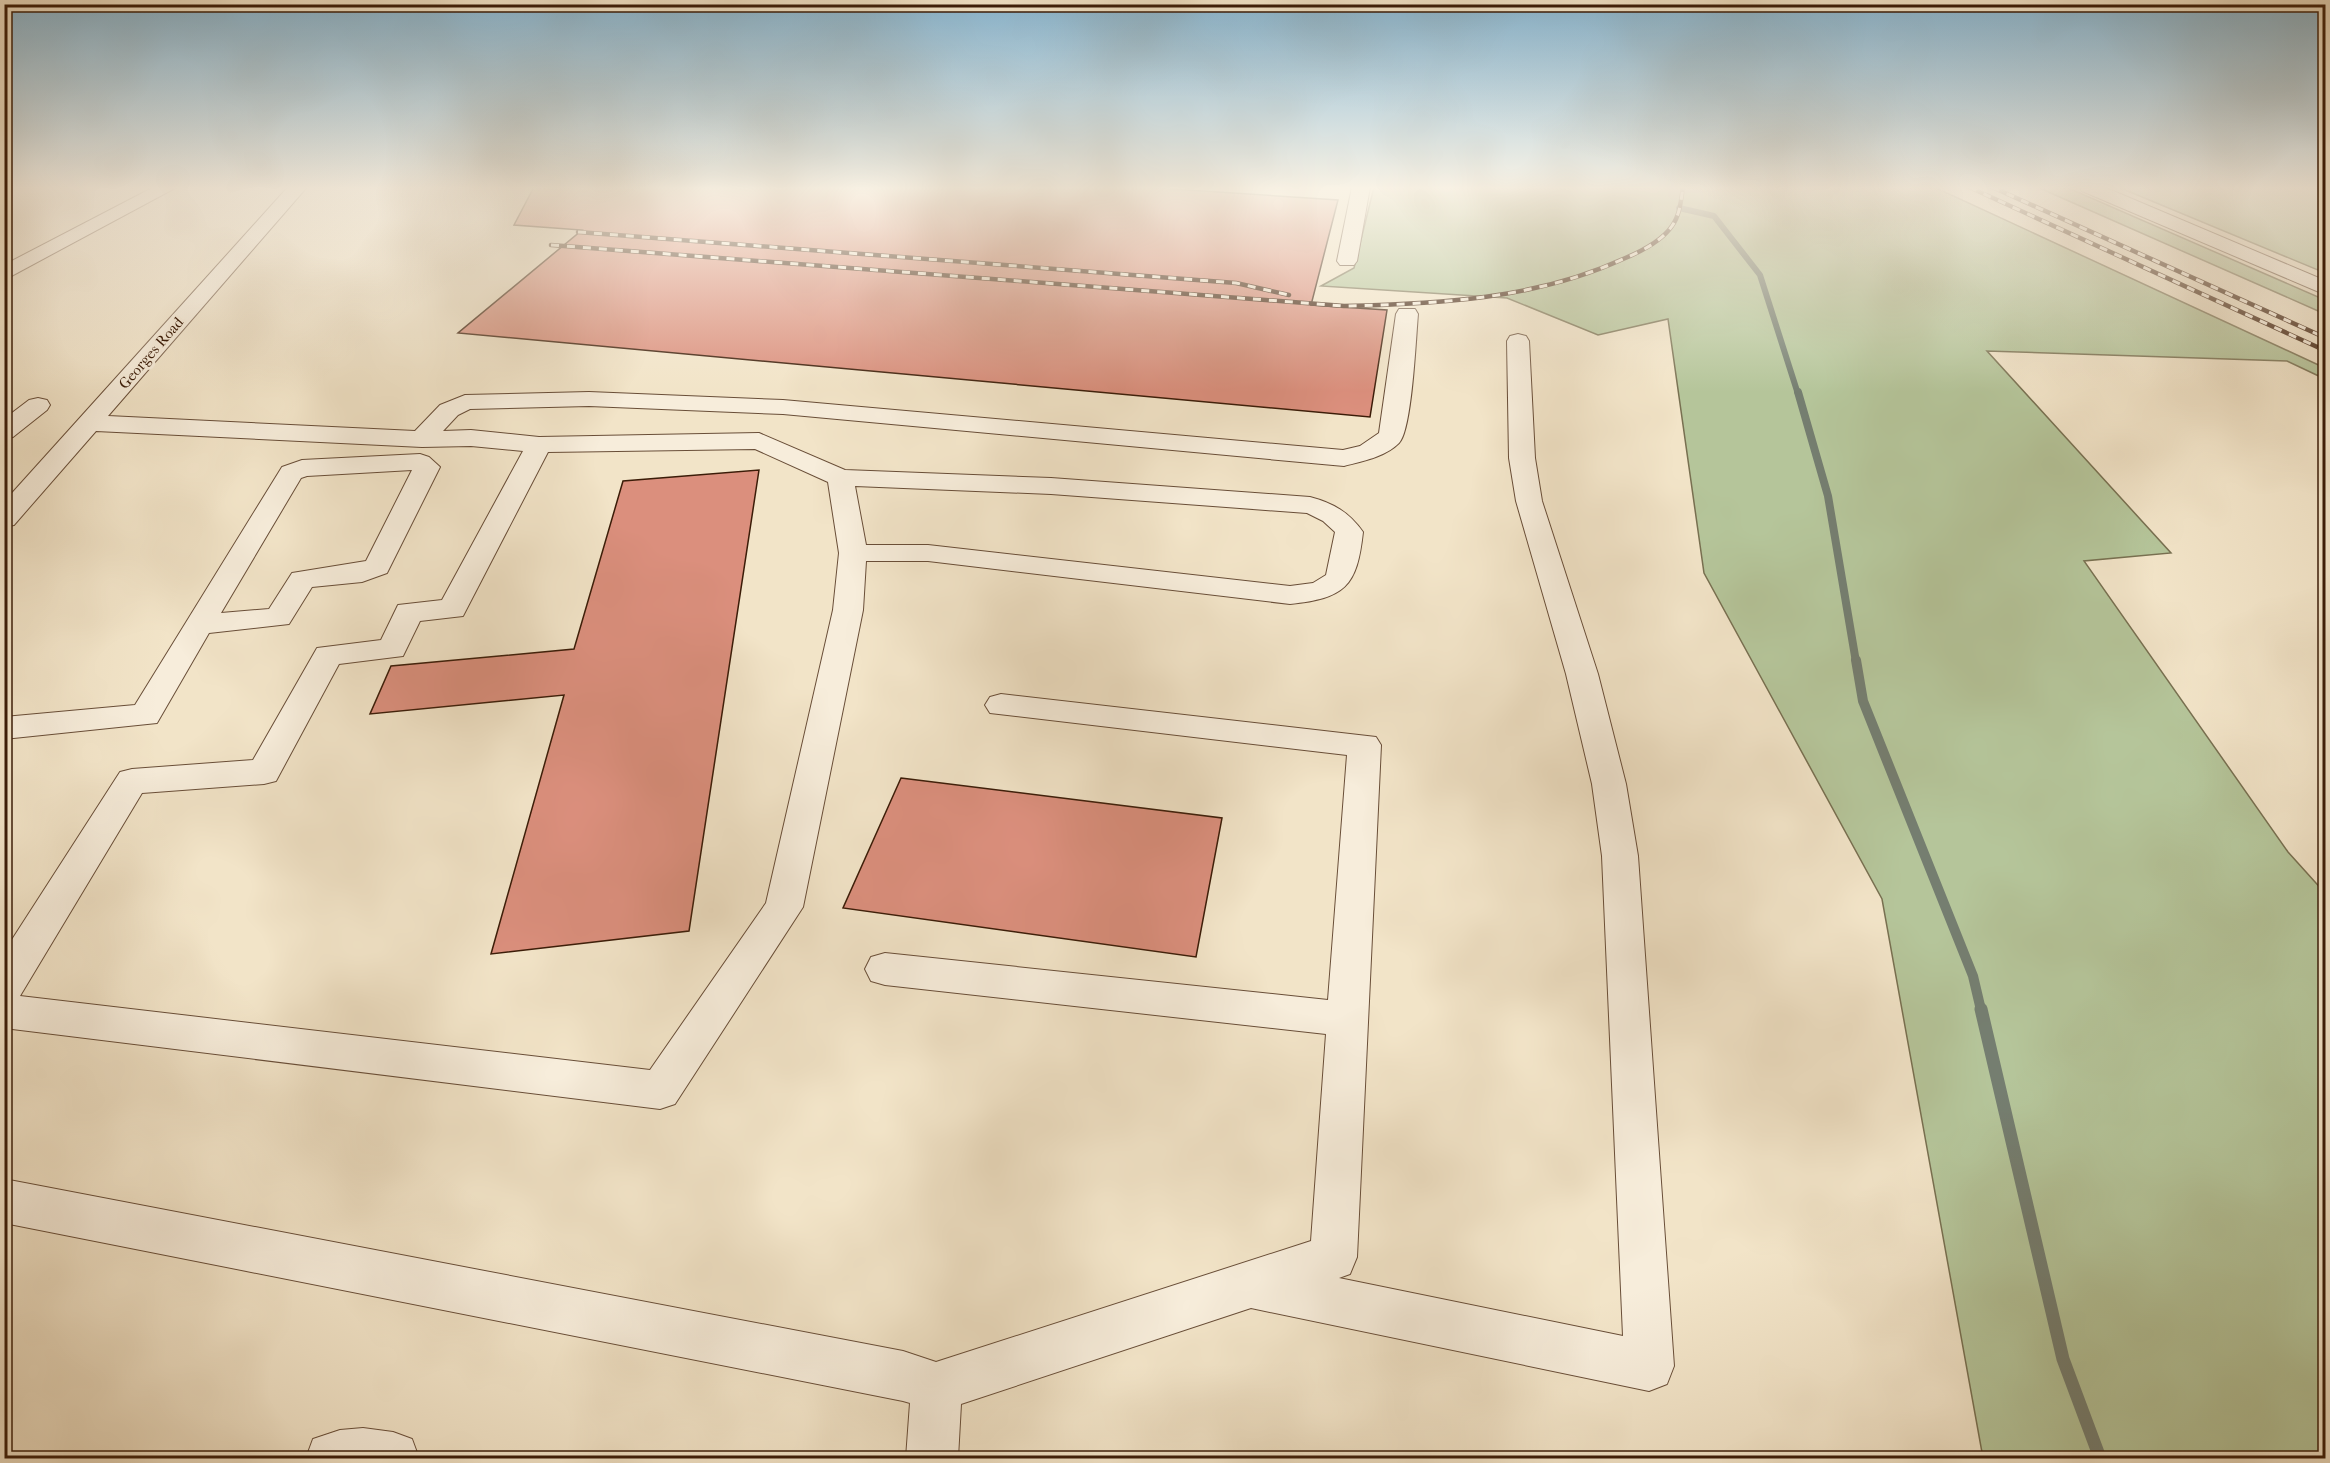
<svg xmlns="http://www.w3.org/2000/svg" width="2330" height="1463" viewBox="0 0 2330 1463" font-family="'IM FELL French Canon',serif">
<rect width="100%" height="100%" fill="#f2e4c8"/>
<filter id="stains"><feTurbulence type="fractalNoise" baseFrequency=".00333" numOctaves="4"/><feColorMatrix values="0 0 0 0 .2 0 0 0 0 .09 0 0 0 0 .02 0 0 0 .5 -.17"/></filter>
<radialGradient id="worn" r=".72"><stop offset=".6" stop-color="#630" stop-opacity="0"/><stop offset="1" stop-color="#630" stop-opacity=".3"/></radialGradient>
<path fill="#b5c59a" stroke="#787051" stroke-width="1.5" d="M1374,187H1934L2325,368V379L2287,361L1987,351L2171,553L2084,561L2288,852L2325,893V1458H1983L1882,899L1704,573L1668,319L1598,335L1507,298L1321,286L1354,268Z
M2037,187H2066L2325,300V314Z
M2118,187H2325V273Z"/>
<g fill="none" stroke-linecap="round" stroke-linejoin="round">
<path stroke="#757e70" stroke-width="6" d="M1679,208L1714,216L1760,275L1798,394"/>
<path stroke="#757e70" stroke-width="8" d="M1798,392L1828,496L1856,662"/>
<path stroke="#757e70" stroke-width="10" d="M1856,660L1863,701L1973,976L1981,1010"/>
<path stroke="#757e70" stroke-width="13" d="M1981,1009L2063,1359L2100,1458"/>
</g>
<path fill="#db8f7d" stroke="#3b1c08" stroke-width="1.5" d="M534,187H1142L1338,200L1311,305L1387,310L1370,417L458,333L582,230L514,225Z
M759,470L689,931L491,954L564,695L370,714L391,666L574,649L623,481Z
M901,778L1222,818L1196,957L843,908Z"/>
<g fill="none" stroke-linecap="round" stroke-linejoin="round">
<g stroke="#694e38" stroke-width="2">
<path id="minor" d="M154,187H177L4,280V265Z
M288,187H307L108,416L415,431L440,405L465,395L589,392L783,400L1343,450L1360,446L1379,433L1396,314L1399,309H1415L1418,314C1416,336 1412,431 1399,443C1385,457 1363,461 1344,466L783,414L589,406L470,409L458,415L443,431L471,430L539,437L759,433L845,470L1051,478L1310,497C1333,503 1349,512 1363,532C1357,587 1345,598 1290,604L928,561H866L863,610L803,907L675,1104L660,1109L4,1028V952L120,772L132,769L253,760L317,648L381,640L398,605L442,600L523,451L471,446L422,447L96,431L14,525L4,527V502ZM755,449L828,482L839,553L833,610L766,903L650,1070L20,996L142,793L264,784L276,781L339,664L403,656L420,621L463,616L548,452ZM855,486L1051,494L1307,513L1323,521L1335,532L1326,575L1313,583L1290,586L928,545H866Z
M1352,187H1370L1357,261L1354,265H1340L1337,261Z
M2079,187H2104L2326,281V295L2082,191Z
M1518,334L1526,336L1529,341L1535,458L1542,501L1598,674L1626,784L1638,856L1674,1366L1667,1384L1649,1391L1251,1308L961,1404L958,1458H906L910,1403L903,1401L4,1223V1179L903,1351L936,1362L1311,1241L1326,1034L885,985L871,981L865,969L871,957L885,953L1328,1000L1347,755L990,713L985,705L990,697L1001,694L1376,737L1381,745L1357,1257L1350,1274L1339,1278L1623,1336L1602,856L1592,784L1566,674L1516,501L1509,458L1507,341L1510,336Z
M38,398L47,400L50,405L47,410L13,437L4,439V419L29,400Z
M420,454L429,457L440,467L387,573L362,582L312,587L289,624L209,633L157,723L4,739V717L135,705L282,467L302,460ZM412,470L366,561L292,573L269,609L221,613L301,478L307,476Z
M363,1428L393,1432L412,1439L419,1458H306L313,1439L340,1430Z"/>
</g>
<use href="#minor" fill="#f7eddb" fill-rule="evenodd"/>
<g stroke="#3b1c08" stroke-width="4.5">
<path id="rail" d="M1969,187L2326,351
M1992,187L2326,338
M578,232L1236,283L1289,295
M551,245L1344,306C1438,304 1536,299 1623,259C1640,252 1661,242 1672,226C1680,215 1681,200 1683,187"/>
</g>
<use href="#rail" stroke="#f7eddb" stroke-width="3" stroke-dasharray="8" stroke-linecap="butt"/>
</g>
<linearGradient id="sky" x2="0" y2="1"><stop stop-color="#89b8d4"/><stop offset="0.48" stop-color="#f9f3e6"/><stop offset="1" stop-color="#f9f3e6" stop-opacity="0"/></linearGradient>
<rect width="2330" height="392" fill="url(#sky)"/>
<g text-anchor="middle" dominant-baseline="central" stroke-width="6" stroke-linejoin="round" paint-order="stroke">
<g font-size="15" fill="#3b1c08" stroke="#f7eddb">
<text transform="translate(151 353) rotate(-49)">Georges Road</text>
</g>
</g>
<rect width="2330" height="1463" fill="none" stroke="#f2e4c8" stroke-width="24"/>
<rect x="6" y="6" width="2318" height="1451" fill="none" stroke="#3b1c08" stroke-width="3"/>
<rect x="12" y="12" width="2306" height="1439" fill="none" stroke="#3b1c08" stroke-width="1.5"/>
<rect width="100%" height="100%" filter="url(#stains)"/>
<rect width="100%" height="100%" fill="url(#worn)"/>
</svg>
